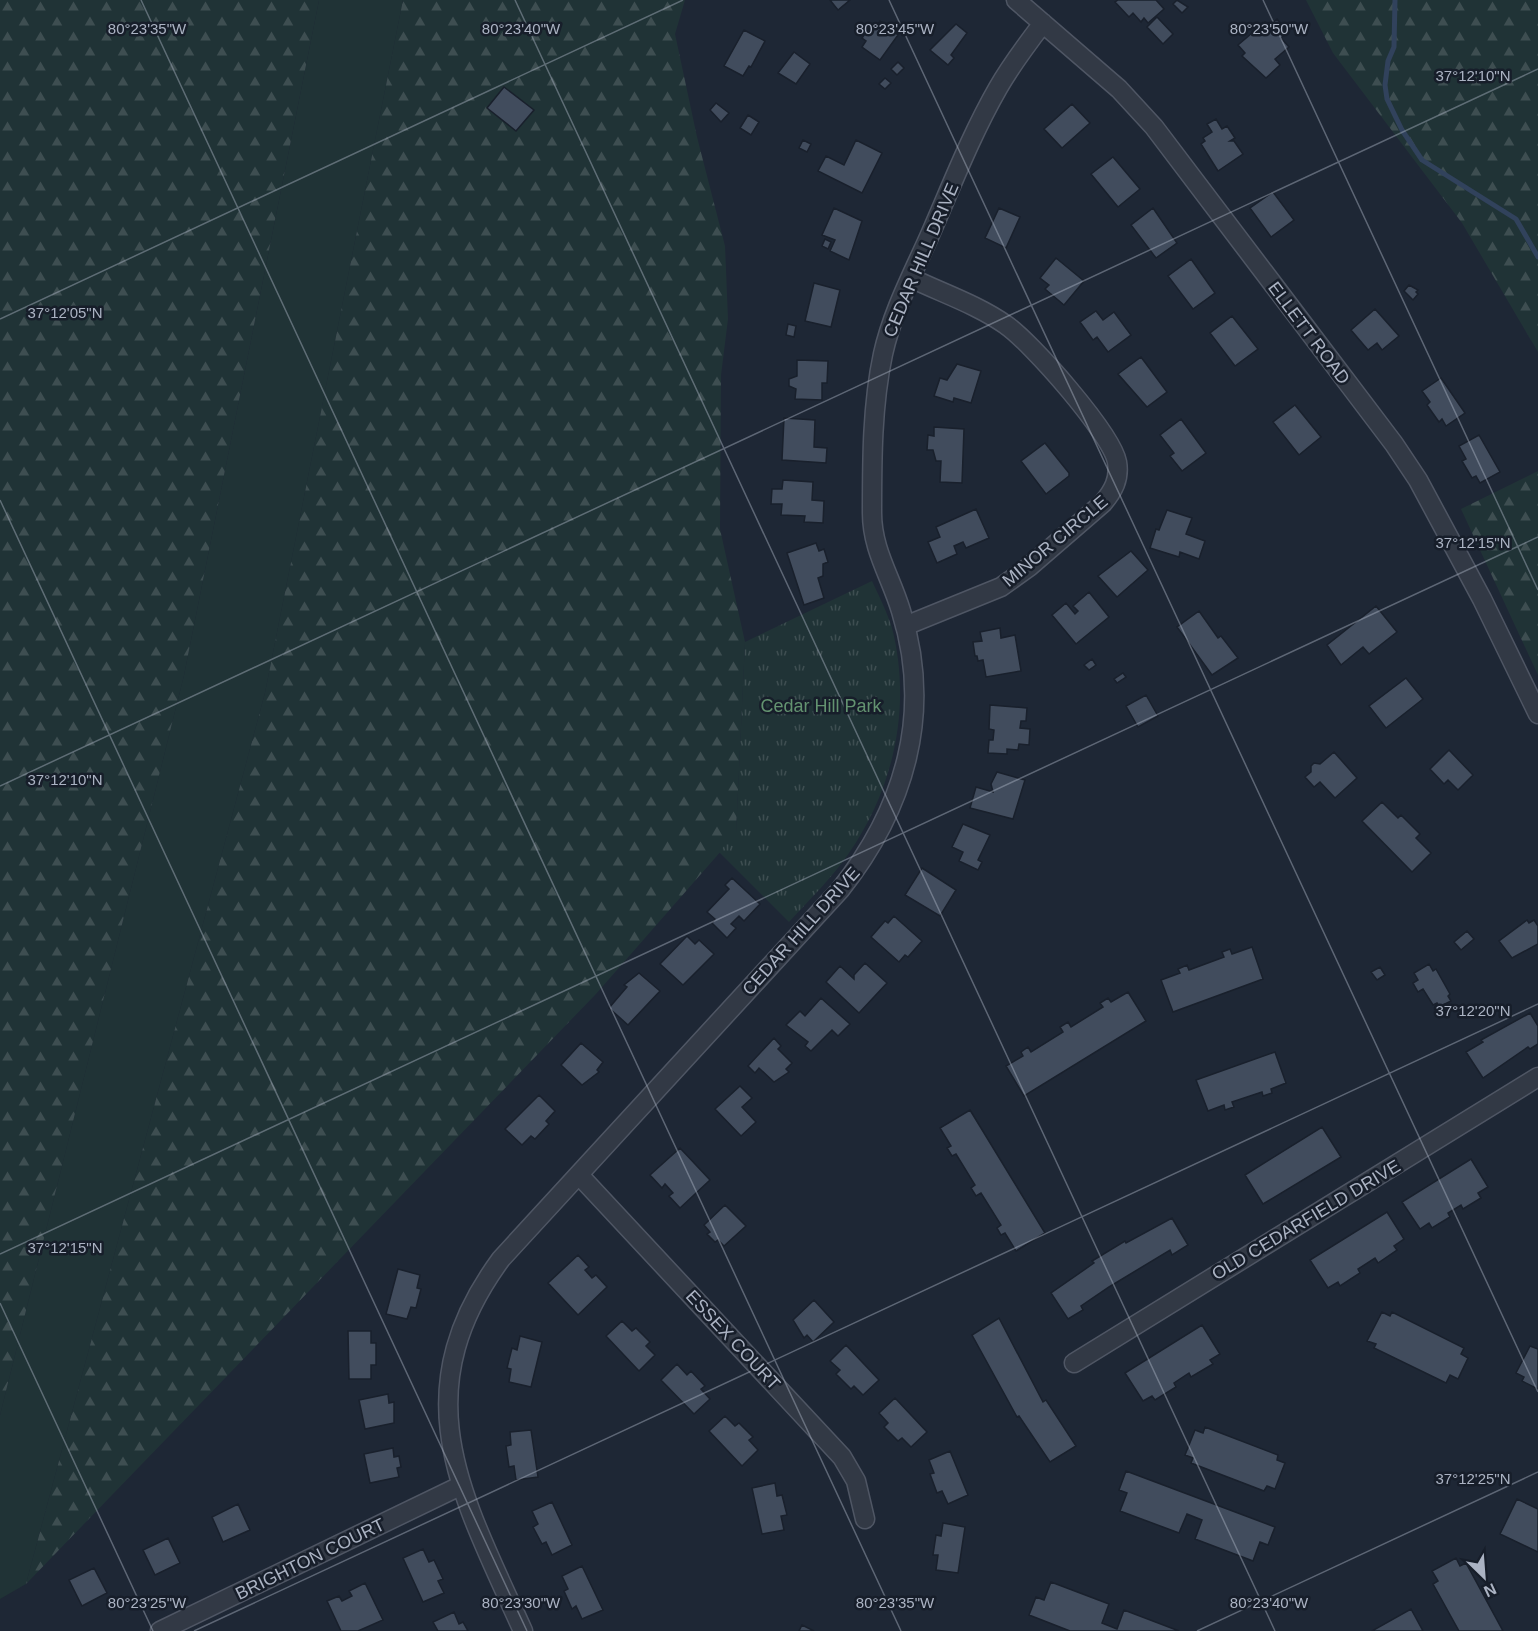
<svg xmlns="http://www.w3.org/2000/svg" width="1538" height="1631" viewBox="0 0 1538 1631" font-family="Arial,sans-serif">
<defs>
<pattern id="forest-firs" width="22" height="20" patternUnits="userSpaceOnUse" patternTransform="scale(1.5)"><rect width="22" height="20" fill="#203336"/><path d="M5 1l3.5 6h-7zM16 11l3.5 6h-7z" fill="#3e4e51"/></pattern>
<pattern id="park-tufts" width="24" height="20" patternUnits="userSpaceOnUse" patternTransform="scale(1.5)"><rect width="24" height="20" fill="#203336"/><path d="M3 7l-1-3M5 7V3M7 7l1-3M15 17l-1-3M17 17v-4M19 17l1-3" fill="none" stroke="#3e4e51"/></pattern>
</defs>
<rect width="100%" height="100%" fill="#1e2735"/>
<path fill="#203336" d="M319,0H403L265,693L26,1584L0,1599V1415L184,675Z"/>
<path fill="url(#forest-firs)" d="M0,0H319L184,675L0,1415Z
M403,0H685L675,34L697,137L725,246L728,319L721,375L720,529L745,642L736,834L595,995L26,1584L265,693Z
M1306,0H1538V352L1462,223L1333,53Z
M1538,471V675L1461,509Z"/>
<path fill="url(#park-tufts)" d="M872,581C879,596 887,612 892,628C912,706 894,788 849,853C832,878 809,900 789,922L719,852L736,833L745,642Z"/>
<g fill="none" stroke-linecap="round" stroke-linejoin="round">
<path stroke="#31425c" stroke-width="5" d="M1395,0L1394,47L1388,61L1385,85L1387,99L1402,130L1422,160L1516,219L1538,257"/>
</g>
<path fill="#414c5d" stroke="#19202c" stroke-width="1.5" d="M830,0H850L838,10Z
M1118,0H1156L1164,9L1148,23L1144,18L1141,22L1133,13L1129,17L1115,2Z
M1177,0L1188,7L1182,13L1173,4Z
M1157,17L1173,34L1163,44L1147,27Z
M1277,19L1288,32L1281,38L1289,47L1275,59L1280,65L1266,78L1242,56L1245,53L1238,45L1265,22L1269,26Z
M880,21L898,35L880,60L862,47L866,41L862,38L872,24L876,27Z
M956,24L967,33L951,55L954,58L948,65L930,50Z
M744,30L765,41L751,67L749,66L743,76L724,66Z
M794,52L810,64L796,84L778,73Z
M898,62L904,68L897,75L891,69Z
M885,78L891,83L885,89L879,84Z
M504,87L534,110L516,131L487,108Z
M716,103L729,113L721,122L710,110Z
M1072,104L1090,123L1062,148L1044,129Z
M748,115L759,122L751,135L740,128Z
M1216,119L1222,129L1227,126L1235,138L1230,141H1234L1243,154L1218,171L1201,144L1205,141L1203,138L1212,132L1207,124Z
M803,140L811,144L807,152L799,148Z
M856,140L882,153L862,193L818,171L826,156L844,165Z
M1113,157L1140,189L1118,207L1091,174Z
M1273,192L1294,220L1271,237L1250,208Z
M834,208L862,221L849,260L830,251L835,240L822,235Z
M999,208L1020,217L1006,248L985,238Z
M1153,208L1177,243L1156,258L1131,225Z
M825,239L831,242L828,249L822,246Z
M1056,258L1084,281L1064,305L1045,289L1049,285L1040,278Z
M1191,259L1215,293L1193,309L1168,276Z
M814,283L840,290L831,327L805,321Z
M1409,285L1418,290L1416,292L1418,294L1413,300L1404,291Z
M1375,309L1399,336L1382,350L1377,343L1368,350L1351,330Z
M1096,311L1103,320L1114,312L1131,335L1108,352L1097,337L1093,340L1080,322Z
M1232,316L1258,349L1235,366L1210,333Z
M788,324L796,326L794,337L786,335Z
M1141,357L1167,392L1147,407L1118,374Z
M797,360L828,361L827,383H822V400L795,399L796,389L789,386V379L797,376Z
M957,364L981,371L971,403L954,398L953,402L934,396L940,378L947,380Z
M1441,378L1465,413L1446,426L1442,419L1439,422L1427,405L1430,402L1422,391Z
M1295,405L1321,437L1299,455L1273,422Z
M784,418L815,420L814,447L827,448L826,463L782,460Z
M1181,419L1206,453L1182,471L1170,456L1174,453L1160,435Z
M934,427L964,429L962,483L940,482L941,461H936L933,450H927L928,435L934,436Z
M1479,435L1500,472L1480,483L1476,476L1472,478L1462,461L1466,459L1459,446Z
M1045,443L1069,473V476L1046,494L1021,461Z
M783,480L813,482L812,500L824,501L823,523L804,522L805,516L781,515L782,504H771L772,489H782Z
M976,509L989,538L966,548L963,542L954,546L957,554L937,563L928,542L940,537L936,527Z
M1167,510L1192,518L1186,534L1205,541L1199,559L1180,552L1179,557L1150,548L1156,529L1159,530Z
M816,543L819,551L824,549L828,562L823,564V576L818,578L824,598L804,605L787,553Z
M1131,551L1148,570L1117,597L1098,576Z
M1089,592L1109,617L1076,644L1052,615L1066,603L1075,614L1078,611L1073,606Z
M1376,606L1397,632L1369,654L1363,647L1341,665L1327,645Z
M1199,611L1218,638L1221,636L1238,658L1212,675L1177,627Z
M1000,628L1001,638L1015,635L1021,671L986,677L983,660L978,661L977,656H975L973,642L982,641L980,632Z
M1092,659L1096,665L1089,670L1084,665Z
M1123,673L1126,677L1117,683L1114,679Z
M1406,678L1423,699L1386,728L1369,706Z
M1146,695L1158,716L1138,727L1126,706Z
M990,705L1027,708L1026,721H1021L1020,728L1030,729L1029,745L1019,744L1018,750L1007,749V754L988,753L989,740H993L994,730L989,729Z
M1449,750L1473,775L1458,790L1448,780L1444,784L1430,769Z
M1334,752L1357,778L1335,798L1320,782L1314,787L1305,777L1311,772V766L1314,763L1320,764Z
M997,772L1025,780L1013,819L970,808L976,787L993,792L991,784Z
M1382,802L1398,818L1401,815L1420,834L1416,838L1431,853L1412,872L1362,821Z
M963,824L990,835L978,860L982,862L978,870L959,861L963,852L952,847Z
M922,868L956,890L940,916L905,895Z
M732,878L760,904L744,921L739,916L731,924L736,928L727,938L712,923L715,919L707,912L729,889L725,885Z
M894,916L922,941L908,957L905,955L899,962L871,937L885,921L888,923Z
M1527,920L1529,923L1534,920L1538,926V944L1512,958L1499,941Z
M1467,931L1474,939L1461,950L1454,942Z
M687,936L695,944L699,940L714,954L683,985L660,964Z
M1252,947L1263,979L1173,1012L1161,980L1180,973L1178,969L1187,965L1189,970L1224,957L1222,952L1230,949L1232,954Z
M865,963L887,983L859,1013L826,982L840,966L854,979V975Z
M1429,964L1433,971L1436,969L1450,994L1448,996L1451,1001L1439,1007L1437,1003L1433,1005L1423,989L1418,992L1413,983L1418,980L1414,973Z
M1380,967L1385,975L1377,980L1371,972Z
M639,973L660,991L628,1025L609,1008L627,987L624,985Z
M1128,992L1146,1021L1024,1096L1006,1066L1023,1056L1021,1052L1028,1047L1031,1052L1063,1032L1060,1027L1068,1022L1071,1027L1103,1007L1100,1003L1108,998L1111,1002Z
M821,998L850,1024L838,1036L832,1030L811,1051L805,1046L808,1042L786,1025L800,1011L805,1016Z
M1530,1013L1538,1026V1044L1530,1049L1528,1047L1483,1078L1466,1052L1483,1042L1481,1040Z
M774,1038L781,1046L778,1049L792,1063L786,1069L789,1072L774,1082L759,1068L755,1073L748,1066Z
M581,1043L603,1062L597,1070L599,1072L582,1085L561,1065Z
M1275,1052L1286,1083L1271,1089L1272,1093L1263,1096L1262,1092L1232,1102L1234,1107L1225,1110L1224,1105L1208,1111L1196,1080Z
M740,1086L752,1098L742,1107L756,1122L741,1136L715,1109Z
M539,1095L555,1111L546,1121L549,1124L535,1139L531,1136L522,1145L505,1129Z
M970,1110L1045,1233L1016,1251L1005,1233L1001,1235L997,1228L1001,1225L981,1193L976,1196L971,1188L975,1185L956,1154L952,1156L947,1148L951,1146L940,1128Z
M1322,1127L1341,1157L1263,1204L1245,1175Z
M680,1148L710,1180L680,1208L669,1196L673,1193L665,1184L662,1188L650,1175Z
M1471,1159L1488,1187L1478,1193L1481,1198L1463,1209L1461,1205L1448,1213L1450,1217L1432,1228L1429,1223L1420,1229L1402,1202Z
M725,1205L746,1226L724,1246L718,1240L715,1242L707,1234L710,1232L704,1225Z
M1387,1212L1404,1239L1394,1246L1397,1250L1378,1263L1375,1258L1358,1269L1360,1273L1340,1286L1338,1282L1328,1288L1310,1260Z
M1172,1218L1188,1245L1172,1255L1170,1250L1109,1287L1081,1306L1083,1310L1068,1319L1051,1293L1094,1263L1092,1261L1125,1241L1126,1243Z
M578,1255L589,1267L585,1270L592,1278L596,1275L607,1287L578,1315L548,1283Z
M398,1269L420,1275L417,1288L421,1289L416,1308L411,1307L407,1319L386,1314Z
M814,1300L834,1322L813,1342L807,1335L804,1338L793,1320Z
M1382,1312L1390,1316L1392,1312L1464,1348L1461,1354L1468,1358L1458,1379L1450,1375L1446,1383L1374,1348L1376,1344L1367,1341Z
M999,1318L1043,1402L1046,1400L1076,1446L1050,1462L1019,1416L1017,1417L972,1335Z
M622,1321L632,1331L636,1328L650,1342L646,1346L655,1355L639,1371L606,1336Z
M1202,1325L1220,1354L1210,1360L1213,1364L1191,1377L1189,1373L1174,1383L1176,1387L1155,1400L1152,1396L1143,1401L1125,1373Z
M348,1331H371V1343H376V1365H371V1379H349Z
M520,1336L542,1342L531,1387L509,1382L511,1369L507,1368L512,1348L517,1350Z
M846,1345L879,1380L863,1395L854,1386L851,1389L836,1374L840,1370L830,1361Z
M1530,1346L1538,1349V1389L1522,1381L1524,1377L1516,1373Z
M677,1364L687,1375L691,1371L705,1386L701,1389L710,1399L694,1414L661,1380Z
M388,1394L389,1403L394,1402V1423L365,1429L359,1400Z
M895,1398L927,1432L911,1447L902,1438L898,1441L884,1427L888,1423L879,1413Z
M725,1416L735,1426L739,1423L753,1437L749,1440L758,1450L742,1466L709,1431Z
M1205,1427L1278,1455L1277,1460L1285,1463L1275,1489L1267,1486L1264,1491L1191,1463L1193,1458L1185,1455L1195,1430L1203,1433Z
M531,1430L538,1477L516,1480L514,1466L509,1467L506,1446L511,1445L510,1432Z
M393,1448L394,1457L399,1456L401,1467L397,1468L399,1477L370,1483L364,1454Z
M950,1451L968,1495L948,1504L942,1491L937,1493L930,1474L934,1473L929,1460Z
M1126,1471L1275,1527L1268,1545L1260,1542L1253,1561L1195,1539L1202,1520L1187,1514L1179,1533L1120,1511L1127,1493L1119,1490Z
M775,1483L777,1496L782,1495L787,1515L781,1516L784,1530L762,1534L752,1488Z
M1517,1499L1538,1509V1552L1500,1534Z
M552,1502L572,1545L552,1555L546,1542L542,1544L533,1527L538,1524L532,1511Z
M238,1504L250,1530L223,1542L212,1517Z
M943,1523L965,1527L958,1573L936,1570L938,1555H933L936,1535L941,1536Z
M168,1538L180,1563L155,1575L143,1550Z
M423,1549L429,1562L434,1560L443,1579L438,1581L444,1593L423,1602L403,1558Z
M1456,1558L1460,1566L1466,1563L1503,1631H1459L1433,1584L1438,1581L1432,1571Z
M582,1566L603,1610L582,1619L576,1606L572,1609L564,1591L568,1589L562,1576Z
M94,1568L107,1593L82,1606L69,1580Z
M1051,1582L1109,1604L1102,1623L1117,1629L1124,1610L1179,1631H1070L1029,1615L1036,1597L1044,1600Z
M365,1583L383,1620L358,1631H341L327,1601L339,1596L342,1601L352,1596L349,1591Z
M1411,1609L1423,1631H1372Z
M454,1612L459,1624L463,1622L468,1631H438L433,1622Z
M802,1625L814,1631H799Z"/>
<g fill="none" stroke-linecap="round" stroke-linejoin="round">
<g stroke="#4f5664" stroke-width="21">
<path id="minor" d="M1016,0L1119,89L1154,127L1394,444L1418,480L1482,599L1538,714
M905,626L1001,587L1029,567L1103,503C1113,491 1120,479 1117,462C1112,434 1031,342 1006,325C978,305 942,293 911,278
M579,1175L842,1457L856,1481L865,1519
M1074,1363L1538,1077
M160,1631L460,1486
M523,1631C463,1497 401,1395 501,1259L840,890C905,808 933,713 901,611C891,577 872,550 872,513C872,461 872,405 883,354C892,313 912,275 929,237C951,187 971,135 998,88C1011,65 1027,44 1043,23"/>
</g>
<use href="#minor" stroke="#323945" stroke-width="18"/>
</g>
<path fill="none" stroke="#abb3c3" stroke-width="1.5" stroke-opacity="0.45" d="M141,0L901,1631M515,0L1275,1631M889,0L1538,1392M1263,0L1538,590M0,319L683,0M0,500L527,1631M0,786L1538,69M0,1254L1538,537M0,1303L153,1631M194,1631L1538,1004M1197,1631L1538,1472"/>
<g text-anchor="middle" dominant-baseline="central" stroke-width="5" stroke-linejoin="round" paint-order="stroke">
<g font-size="18" fill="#abb3c3" stroke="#171e2a">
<text transform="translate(921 260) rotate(-67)">CEDAR HILL DRIVE</text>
<text transform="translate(1309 333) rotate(53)">ELLETT ROAD</text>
<text transform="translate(1055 541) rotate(-40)">MINOR CIRCLE</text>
<text transform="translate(801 931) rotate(-48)">CEDAR HILL DRIVE</text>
<text transform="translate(1306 1220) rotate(-31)">OLD CEDARFIELD DRIVE</text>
<text transform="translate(733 1340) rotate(47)">ESSEX COURT</text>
<text transform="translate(310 1559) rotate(-26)">BRIGHTON COURT</text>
</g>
<g font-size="18" fill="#639370" stroke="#171e2a">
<text x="821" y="706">Cedar Hill Park</text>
</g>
</g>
<g font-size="15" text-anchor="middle" fill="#abb3c3" stroke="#171e2a" stroke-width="5" stroke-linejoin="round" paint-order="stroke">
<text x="147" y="34">80°23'35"W</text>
<text x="521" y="34">80°23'40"W</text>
<text x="895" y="34">80°23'45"W</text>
<text x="1269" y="34">80°23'50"W</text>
<text x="1473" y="81">37°12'10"N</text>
<text x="65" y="318">37°12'05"N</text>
<text x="1473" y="548">37°12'15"N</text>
<text x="65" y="785">37°12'10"N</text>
<text x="1473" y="1016">37°12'20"N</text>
<text x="65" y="1253">37°12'15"N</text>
<text x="1473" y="1484">37°12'25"N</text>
<text x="147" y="1608">80°23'25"W</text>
<text x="521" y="1608">80°23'30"W</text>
<text x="895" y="1608">80°23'35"W</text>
<text x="1269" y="1608">80°23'40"W</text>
</g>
<g transform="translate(1484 1577) rotate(155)" stroke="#171e2a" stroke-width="4.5" paint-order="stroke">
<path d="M0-4.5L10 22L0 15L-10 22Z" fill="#abb3c3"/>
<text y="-9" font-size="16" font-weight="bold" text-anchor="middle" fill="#abb3c3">N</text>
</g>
</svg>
